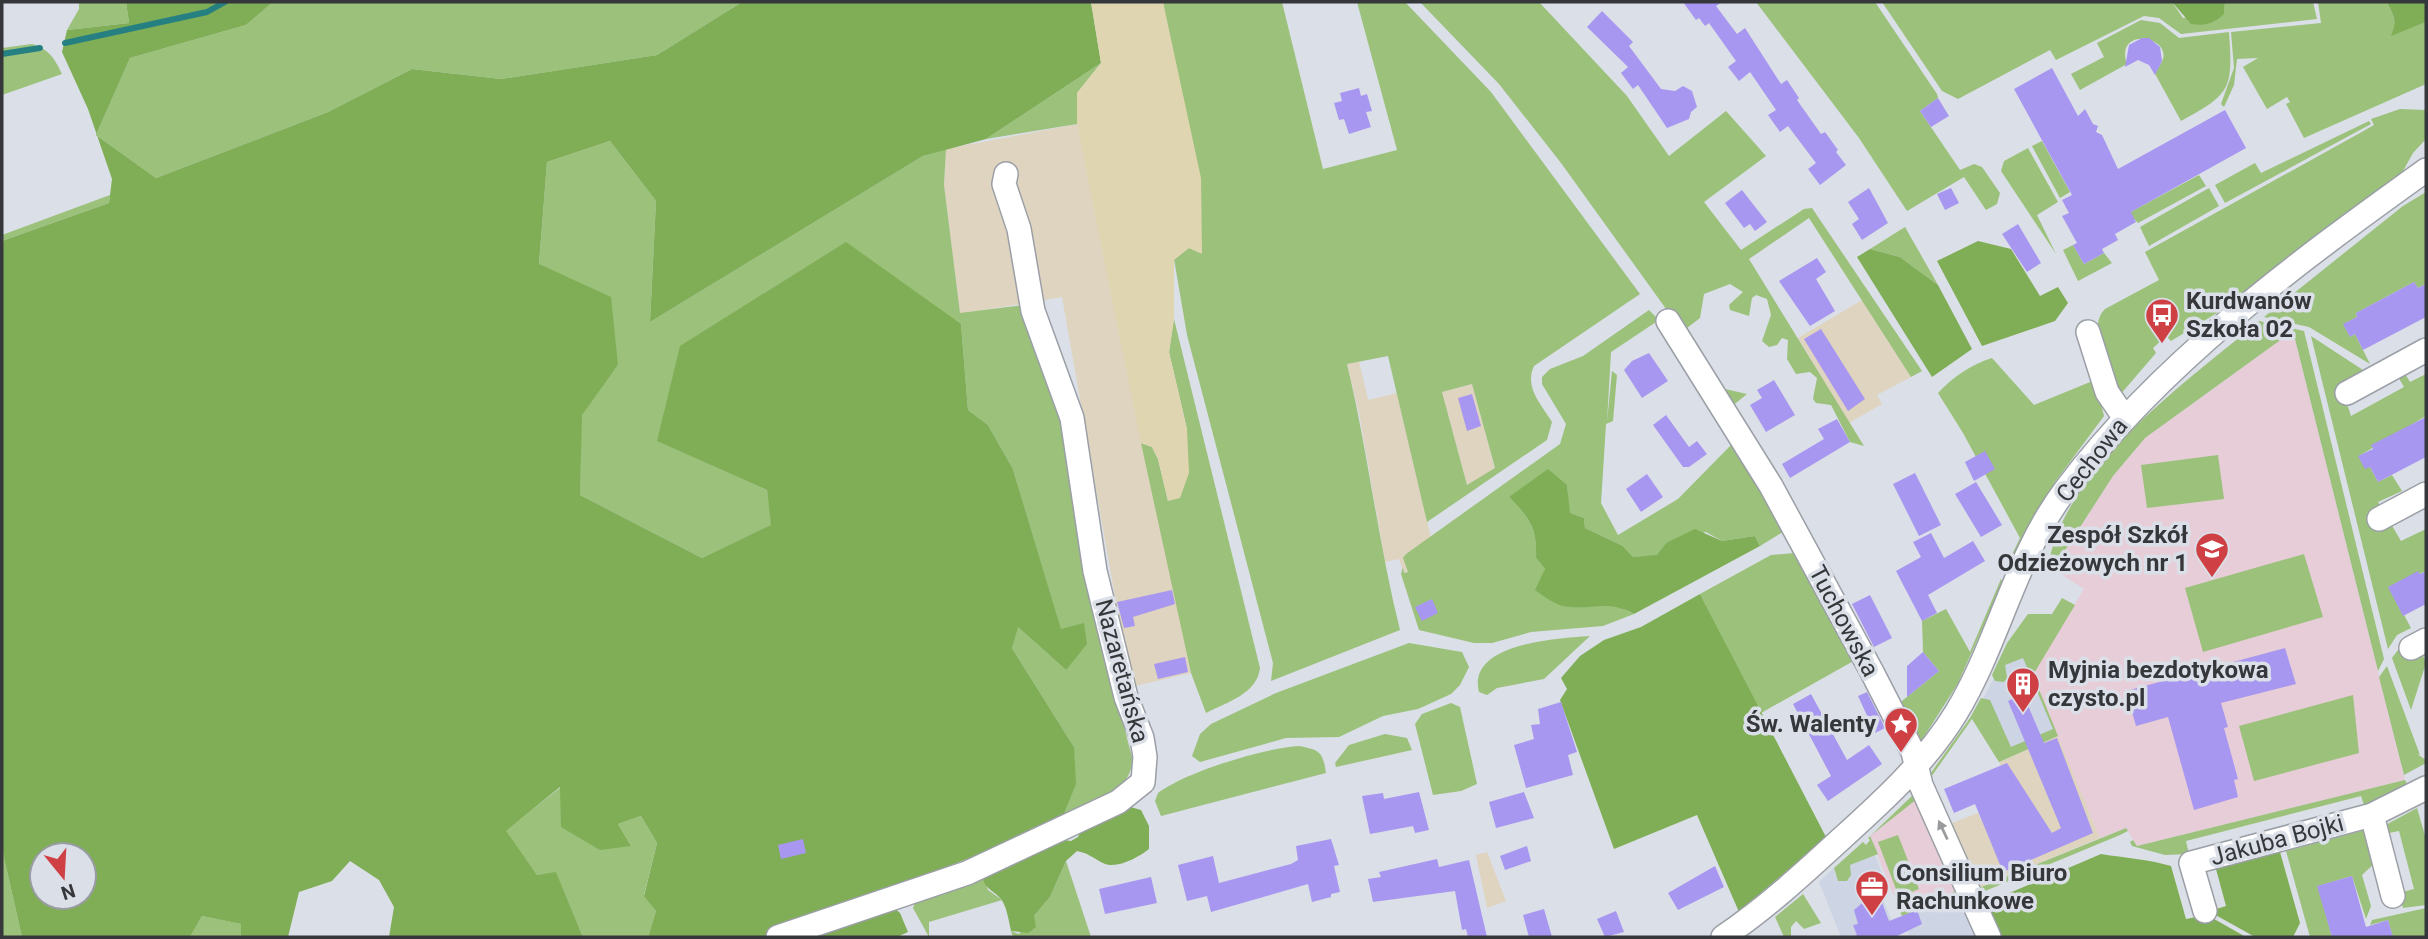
<svg xmlns="http://www.w3.org/2000/svg" width="2428" height="939" viewBox="0 0 2428 939" font-family="Roboto,sans-serif">
<rect width="100%" height="100%" fill="#dbdfe7"/>
<path fill="#cdd4e3" d="M2024,655L2058,736L1999,762L1972,719L2001,665Z
M1875,855L1889,891L1881,894L1898,937H1841L1819,882L1834,868L1835,876L1849,865Z
M1961,894L1980,937H1910L1902,916Z"/>
<path fill="#dfd4bf" d="M1077,124L1191,673L1131,687L1062,297L960,314L944,185L946,149Z
M1862,300L1911,377L1877,395L1882,404L1849,423L1798,338Z
M1359,361L1368,400L1397,393L1431,538L1406,554L1404,558L1408,572L1404,573L1399,559L1385,562L1360,418L1347,364Z
M1472,384L1495,469L1467,485L1442,392Z
M2058,736L2100,838L1979,888L1952,823L1978,813L1981,820L2020,804L1999,762Z
M1487,852L1506,901L1487,908L1476,855Z"/>
<path fill="#e6cdd7" d="M2293,331L2405,780L2137,846L2126,828L2100,838L2032,675L2084,589L2053,569L2113,476L2145,438Z
M1916,799L1959,890L1900,912L1870,836Z"/>
<path fill="#9bc17b" fill-rule="evenodd" d="M79,2H126L129,23L67,30L79,9Z
M273,2H742L657,55L501,79L412,69L328,112L156,178L96,135L130,58L246,25Z
M1163,2H1282L1323,169L1397,150L1357,2H1405L1491,92L1640,294L1534,366C1524,387 1541,404 1552,422L1547,440L1427,522L1388,356L1347,364C1368,452 1378,542 1400,630L1271,681L1273,663L1187,335L1174,259L1189,248L1202,253ZM1472,384L1495,468L1467,485L1442,392Z
M1420,2H1539L1627,96L1669,156L1726,111L1766,156L1704,202L1741,250L1804,209L1812,208L1922,371L1911,377L1809,218L1749,259L1864,446L1850,442L1831,405L1816,403L1813,399L1817,378L1810,372L1796,374L1787,359L1788,340L1782,338L1777,345L1769,347L1762,341L1771,315L1767,299L1756,295L1752,298L1749,316L1730,310L1729,305L1743,292L1730,284L1704,294L1700,318L1687,328L1725,389L1747,394L1731,407L1669,313L1561,163L1499,84Z
M1756,2H1875L1937,94L1938,98L1920,111L1960,170L1974,164L1982,167L2000,193L1997,204L1986,210L1964,177L1907,211L1859,138Z
M1882,2H2172L2183,18L2224,14L2225,2H2313L2317,19L2181,34L2159,18L2144,16L2056,60L2050,50L1958,99L1942,91Z
M2318,2H2387C2392,16 2398,17 2392,35L2426,22V84L2304,138L2286,104L2290,102L2287,97L2267,109L2243,67L2258,58L2237,59L2234,85L2224,107L2221,104L2234,68L2231,32L2321,23Z
M2141,20L2160,23L2179,38L2229,32C2233,89 2231,94 2181,121L2154,72C2190,39 2112,21 2127,64L2080,90L2071,74L2104,57L2097,43Z
M32,44C49,49 55,59 62,74L2,95V48Z
M1101,63L1077,93V124L986,139Z
M2400,109L2426,110V139L2413,153L2403,171L2230,305L2171,341L2166,336L2153,348L2156,353L2119,396C2112,375 2085,328 2105,309L2159,280L2145,252L2360,133L2374,125L2371,119Z
M2369,121L2371,124L2225,203L2215,185L2255,163L2261,173Z
M610,141L656,201L650,322L923,156L946,149L944,185L960,313L1024,305L1066,422L1087,563L1084,574L1133,761C1127,797 1089,808 1060,823L1074,747L1012,648L1017,626L1066,670L1083,624L1061,630L1013,469L988,425L968,410L961,324L658,441L767,490L772,525L702,558L580,495L581,415L618,365L539,265L547,162Z
M2042,141L2070,192L2060,198L2032,146Z
M2028,148L2058,202L2037,215L2056,254L2001,171L2004,161Z
M2199,175L2206,186L2138,223L2129,213Z
M2209,188L2219,206L2149,246L2140,227Z
M2426,192V284L2418,288L2414,282L2356,313L2357,317L2344,324L2350,337L2355,334L2370,364L2309,327L2264,317L2403,206Z
M110,195L109,203L2,241V235Z
M1905,227L1938,285L1900,257L1870,249Z
M2073,245L2084,264L2104,253L2112,263L2078,281L2063,250Z
M1649,310L1659,320L1611,352L1607,422L1612,371L1617,375L1613,421L1606,424L1601,503L1618,535L1678,499L1735,441L1786,530L1760,546L1755,536L1722,541L1706,532L1666,543L1657,556L1633,557L1623,546L1585,528L1584,518L1569,513L1567,485L1509,497C1530,519 1537,527 1536,558L1545,569L1544,575L1591,605L1612,604L1634,614L1603,626L1531,632L1492,643H1474L1419,630L1401,574L1403,567L1404,573L1408,572L1403,558L1406,554L1560,444L1566,424L1542,384V377L1550,369L1583,356Z
M1174,319L1260,668C1257,694 1227,702 1206,713L1191,673L1141,443L1152,447L1158,459L1168,501L1187,429L1169,352Z
M2259,321L2304,331L2384,659L2378,671L2293,331L2145,438L2113,476L2053,569L2048,566C2066,465 2186,383 2259,321Z
M2311,336L2366,372L2341,385L2351,416L2404,387L2397,375L2404,372L2410,382L2426,374V416L2359,456L2370,467L2378,482L2392,475L2402,491L2378,502L2401,541L2426,529V571L2389,587L2411,628L2397,635L2388,649Z
M1992,358L2034,405L2095,380L2104,416L2055,482L2005,569L2020,538L1963,433L1938,393C1953,377 1970,365 1992,358Z
M2218,455L2224,499L2147,508L2141,465Z
M1794,553L1799,555L1857,659L1761,713L1700,594L1771,555Z
M2304,554L2323,617L2203,652L2185,588Z
M2001,579L2003,583L1957,685L1918,746L1897,705L1939,671L1923,652L1922,621L1946,609L1970,652Z
M2062,598L2075,605L2033,675L2058,736L1999,762L1972,719L1931,777L1962,854L1928,777L1970,718L1981,698L1990,700L2011,747L2053,729L2023,658L2005,665L2007,678L2004,682L1995,681L1992,675L2007,643L2028,614H2052Z
M1590,636L1544,679L1497,688L1487,695L1479,692C1466,643 1560,638 1590,636Z
M2404,642L2422,653L2426,663L2411,710L2392,658Z
M1409,643L1462,652L1469,667L1460,685L1451,694L1418,709L1383,716L1339,737L1286,738L1200,762L1192,756L1200,734L1211,724L1276,693Z
M2387,666L2420,755L2417,754L2426,760V763L2404,775L2379,677Z
M2353,695L2359,753L2254,781L2239,726Z
M1451,703L1460,707L1477,784L1461,791L1433,795L1415,724L1422,714Z
M1385,734L1407,738L1412,750L1336,767L1335,763L1349,745Z
M1299,746C1320,750 1323,752 1326,773L1161,816L1155,801L1158,793C1186,772 1263,748 1299,746Z
M2405,780L2409,787L2365,808L2361,796L2186,841L2189,854L2165,855L2132,846L2130,842L2133,840L2137,846Z
M561,787L631,846L618,824L641,816L657,843L644,895L656,911L648,937H583L556,873L537,875L505,831Z
M1915,793L1922,799L1967,897L1964,902L1961,894L1902,916L1900,912L1959,890L1921,802L1917,799L1870,836L1878,854L1850,865L1851,875L1847,881H1838L1834,868L1863,842L1866,845L1870,840L1868,838Z
M2417,808L2426,839V905L2403,908L2399,893L2414,889L2399,831L2384,834L2382,827Z
M2126,828L2128,831L2120,835L1985,891L1977,889L1969,869L1979,888Z
M2365,830L2377,861L2362,875L2371,906L2366,919L2352,876L2318,886L2332,937H2310L2286,851Z
M1898,835L1919,889L1899,897L1878,842Z
M2,849L22,937H2Z
M1066,861L1091,937H1013L1011,931L1019,934L1050,897Z
M983,873L988,890L1002,900L929,922V937L913,908L917,897Z
M1803,894L1821,923L1804,929L1796,921L1791,927V937H1784L1775,917Z
M2426,908V937H2393L2388,920L2370,925L2372,920Z
M202,916L242,924L241,937H190Z"/>
<path fill="#80ae56" fill-rule="evenodd" d="M126,2H273L246,25L130,58L96,135L156,178L328,112L412,69L501,79L657,55L742,2H1091L1101,63L986,139L923,156L650,322L656,201L610,141L547,162L539,264L611,297L618,365L582,415L580,495L702,558L771,525L767,490L657,441L680,346L846,242L961,324L968,410L988,425L1013,469L1061,629L1084,623L1087,644L1066,670L1018,627L1012,648L1074,747L1076,784L1060,823L765,937H648L656,911L644,896L657,843L641,816L618,824L631,846L600,850L561,827L560,787L506,831L537,875L556,872L583,937H389L394,907L379,880L350,861L332,881L299,892L288,937H241V924L202,916L190,937H22L2,849V241L109,203L112,179L88,109L62,52L67,30L129,23ZM42,855H84V897H42Z
M2172,2H2225L2224,14C2213,24 2205,26 2191,24Z
M2387,2H2426V22L2391,36C2398,18 2393,17 2387,2Z
M1978,241L2011,249L2040,296L2058,287L2068,303L2055,321L1982,346L1937,261Z
M1870,249L1900,257L1938,285L1972,349L1932,377L1857,257Z
M1548,469L1567,485L1570,513L1584,518L1585,528L1623,546L1633,557L1657,555L1666,543L1695,529L1722,541L1755,536L1760,546L1634,614C1608,600 1596,609 1569,607C1556,606 1545,597 1535,590L1545,569L1536,558C1537,527 1530,519 1509,497Z
M1700,594L1826,837L1739,912L1697,815L1614,849L1560,700L1567,689L1561,678L1580,656L1604,640L1641,627Z
M1127,806L1141,810L1149,826V849C1139,857 1116,870 1103,863C1093,858 1088,853 1077,851L1066,861L1050,897L1034,916L1036,927L1028,933L1011,931C1009,922 1007,907 1001,899C992,889 982,888 983,873L1057,839L1071,841L1078,837L1083,826Z
M2280,852L2300,923L2293,937H2255L2212,913L2213,910L2226,906L2216,869Z
M2101,854C2125,858 2148,859 2171,866L2186,919L2207,915L2246,937H1997L1987,910L1993,900Z
M891,905L900,913L908,932L897,937H790Z"/>
<path fill="#dfd5b1" d="M1091,2H1163L1201,178L1202,254L1189,248L1174,260V319L1169,352L1187,429L1189,473L1180,498L1168,501L1158,459L1152,447L1141,443L1077,124V93L1101,63Z"/>
<g fill="none" stroke-linecap="round" stroke-linejoin="round">
<path stroke="#268082" stroke-width="6" d="M65,43L207,12L225,2
M2,54L40,48"/>
</g>
<path fill="#a897f0" d="M1683,2H1722L1716,6L1737,34L1745,28L1781,84L1787,80L1799,98L1797,100L1821,134L1825,132L1838,150L1836,152L1846,165L1820,185L1808,169L1816,163L1788,126L1780,132L1768,115L1776,110L1750,72L1739,81L1728,67L1736,61L1709,23L1705,26L1699,18L1696,20Z
M1602,11L1633,42L1629,46L1661,89L1675,91L1683,86L1692,91L1697,107L1691,112L1689,119L1667,128L1638,85L1633,89L1621,73L1628,67L1587,27Z
M2142,38H2149L2160,47L2162,61L2155,75L2149,65L2138,60L2125,67L2129,45Z
M2052,68L2078,116L2085,109L2093,124L2098,126L2096,132L2102,135L2118,169L2225,110L2246,148L2131,212L2136,222L2115,234L2118,240L2102,249L2104,253L2084,264L2073,245L2077,243L2062,216L2069,213L2062,200L2072,195L2014,89Z
M1359,88L1361,96L1367,94L1372,111L1366,112L1371,127L1349,134L1344,119L1339,120L1334,103L1342,101L1340,93Z
M1938,98L1949,116L1931,127L1920,111Z
M1869,188L1888,223L1862,240L1852,224L1859,219L1848,202Z
M1951,188L1959,203L1945,210L1937,194Z
M1742,190L1767,222L1755,231L1750,224L1744,228L1725,203Z
M2018,224L2041,263L2027,272L2002,234Z
M1817,258L1826,272L1816,279L1835,311L1810,326L1779,281Z
M2414,282L2418,288L2426,284V317L2363,350L2355,334L2350,337L2343,324L2357,317L2356,313Z
M1821,329L1865,399L1848,411L1804,339Z
M1649,353L1668,381L1642,398L1624,370L1632,361Z
M1774,380L1795,415L1766,432L1750,405L1762,398L1757,390Z
M1472,394L1481,426L1467,431L1458,398Z
M1666,415L1689,447L1697,441L1707,454L1689,467H1683L1653,425Z
M2426,417V457L2378,482L2370,467L2365,469L2358,456L2373,449L2371,445Z
M1837,419L1850,442L1790,478L1782,464L1824,439L1818,429Z
M1985,451L1995,469L1974,481L1965,462Z
M1915,473L1941,525L1919,536L1893,484Z
M1647,474L1663,497L1641,512L1626,489Z
M1976,482L2002,525L1981,537L1955,494Z
M1931,533L1944,558L1973,541L1985,561L1928,595L1937,613L1922,621L1896,571L1921,557L1913,542Z
M2418,571L2420,574L2426,571V604L2403,616L2388,587Z
M1172,590L1175,604L1133,617L1135,626L1124,628L1117,602Z
M1870,595L1892,638L1874,647L1852,604Z
M1432,599L1438,613L1422,621L1415,607Z
M2285,648L2296,684L2221,703L2228,727L2224,728L2238,779L2234,780L2238,797L2194,810L2168,717L2136,726L2126,691Z
M1923,652L1939,671L1907,697V666Z
M1185,657L1188,672L1158,679L1154,664Z
M1867,692L1885,728L1875,733L1858,696Z
M1811,694L1847,760L1869,745L1882,764L1828,801L1817,785L1831,776L1793,704Z
M2023,694L2044,743L2057,738L2093,833L2003,872L1975,804L1954,813L1944,789L2007,763L2052,833L2061,828L2008,701Z
M1561,702L1577,752L1568,755L1573,775L1526,788L1514,745L1534,739L1531,725L1540,724L1538,709Z
M1419,792L1429,830L1415,833L1413,826L1370,834L1362,796L1383,793L1384,799Z
M1524,792L1534,818L1496,828L1489,802Z
M803,839L806,853L781,859L778,845Z
M1331,839L1339,865L1334,866L1340,892L1331,894V897L1312,902L1308,884L1211,912L1207,896L1187,901L1178,865L1213,856L1219,883L1291,864L1298,860L1296,846Z
M1527,846L1531,861L1505,870L1500,856Z
M1437,859L1439,867L1469,860L1487,937H1468L1466,929L1462,930L1455,891L1373,902L1368,879L1381,877L1379,872Z
M1715,866L1724,887L1678,910L1668,893Z
M2352,876L2366,927L2388,920L2393,937H2332L2317,886Z
M1151,877L1157,903L1105,914L1099,889Z
M1868,898L1877,902L1881,900L1889,921L1917,910L1922,924L1895,937H1852L1857,935L1853,925L1858,924L1854,910Z
M1544,909L1552,937H1529L1523,915Z
M1616,911L1624,932L1605,937L1597,919Z"/>
<g fill="none" stroke-linecap="round" stroke-linejoin="round">
<g stroke="#9b9fa6" stroke-width="26">
<path id="minor" d="M1668,321L1771,486L1872,672L1913,752L1921,785L1989,937
M2088,332L2107,392L2124,417
M2347,393L2426,350
M2379,519L2426,494
M2411,648L2426,640
M2372,815L2393,896
M2205,911L2191,863L2372,815L2426,788
M778,937L967,873L1118,802L1143,782L1145,757L1142,738L1126,697L1095,571L1072,418L1033,311L1019,229L1004,184L1006,174
M1723,937C1765,909 1804,873 1841,839C1883,801 1926,762 1956,713C1999,642 2015,556 2066,489C2160,363 2299,261 2426,170"/>
</g>
<use href="#minor" stroke="#fff" stroke-width="23"/>
</g>
<defs><path id="oneway-solid" d="M-6-.8H1V-3.2L6.5 0L1 3.2V.8H-6Z" transform="scale(1.75)"/></defs>
<use fill="#9a9b9c" href="#oneway-solid" transform="translate(1943 830) rotate(-115)"/>
<defs>
<g id="bus-pin" transform="scale(1.75)"><path d="M0 17L-7.5 6A9.5 9.5 0 1 1 7.5 6Z" fill="#cf4044" stroke="#dbdfe7"/><path d="M-5-6H5V4H4V6H2V4H-2V6H-4V4H-5ZM-3.5-4V0h7V-4ZM-3.5 1.2v1.5H-2V1.2ZM2 1.2v1.5H3.5V1.2Z" fill="#fff"/></g>
<g id="school-pin" transform="scale(1.75)"><path d="M0 17L-7.5 6A9.5 9.5 0 1 1 7.5 6Z" fill="#cf4044" stroke="#dbdfe7"/><path d="M0-5L7-2L0 1L-7-2ZM-4 1L0 2.5L4 1V4Q0 6-4 4Z" fill="#fff"/></g>
<g id="building-pin" transform="scale(1.75)"><path d="M0 17L-7.5 6A9.5 9.5 0 1 1 7.5 6Z" fill="#cf4044" stroke="#dbdfe7"/><path d="M-4-6H4V6H1V3H-1V6H-4ZM-2.5-4.3h1.7v1.8h-1.7ZM.8-4.3h1.7v1.8H.8ZM-2.5-1h1.7V.8h-1.7ZM.8-1h1.7V.8H.8Z" fill="#fff"/></g>
<g id="sight-pin" transform="scale(1.75)"><path d="M0 17L-7.5 6A9.5 9.5 0 1 1 7.5 6Z" fill="#cf4044" stroke="#dbdfe7"/><path d="M0-6L1.8-2.2L6-1.7L2.9 1.2L3.7 5.4L0 3.3L-3.7 5.4L-2.9 1.2L-6-1.7L-1.8-2.2Z" fill="#fff"/></g>
<g id="office-pin" transform="scale(1.75)"><path d="M0 17L-7.5 6A9.5 9.5 0 1 1 7.5 6Z" fill="#cf4044" stroke="#dbdfe7"/><path d="M-6-3h4V-5.5h4V-3h4V5H-6ZM-1-4.5V-3h2v-1.5ZM-6 0V1H6V0Z" fill="#fff"/></g>
</defs>
<g fill-rule="evenodd">
<use href="#bus-pin" x="2162" y="315"/>
<use href="#school-pin" x="2212" y="549"/>
<use href="#building-pin" x="2023" y="684"/>
<use href="#sight-pin" x="1901" y="724"/>
<use href="#office-pin" x="1872" y="887"/>
</g>
<g text-anchor="middle" dominant-baseline="central" stroke-width="7" stroke-linejoin="round" paint-order="stroke">
<g font-size="24" font-weight="bold" fill="#35373a" stroke="#dbdfe7" text-anchor="start">
<text x="2186" y="301">Kurdwanów<tspan x="2186" dy="28">Szkoła 02</tspan></text>
<text x="2188" y="535" text-anchor="end">Zespół Szkół<tspan x="2188" dy="28">Odzieżowych nr 1</tspan></text>
<text x="2048" y="670">Myjnia bezdotykowa<tspan x="2048" dy="28">czysto.pl</tspan></text>
<text x="1876" y="724" text-anchor="end">Św. Walenty</text>
<text x="1896" y="873">Consilium Biuro<tspan x="1896" dy="28">Rachunkowe</tspan></text>
</g>
<g font-size="24" fill="#35373a" stroke="#dbdfe7">
<text transform="translate(2092 460) rotate(-52)">Cechowa</text>
<text transform="translate(1844 621) rotate(62)">Tuchowska</text>
<text transform="translate(1122 671) rotate(75)">Nazaretańska</text>
<text transform="translate(2277 840) rotate(-15)">Jakuba Bojki</text>
</g>
</g>
<rect width="2428" height="939" fill="none" stroke="#35373a" stroke-width="7"/>
<g transform="translate(63 876) rotate(162)"><circle r="33" fill="#dbdfe7" stroke="#999ca2" stroke-width="2"/>
<path d="M0-5L12 26L0 18L-12 26Z" fill="#cf4044"/>
<text y="-10" font-size="19" font-weight="bold" text-anchor="middle" fill="#35373a">N</text>
</g>
</svg>
